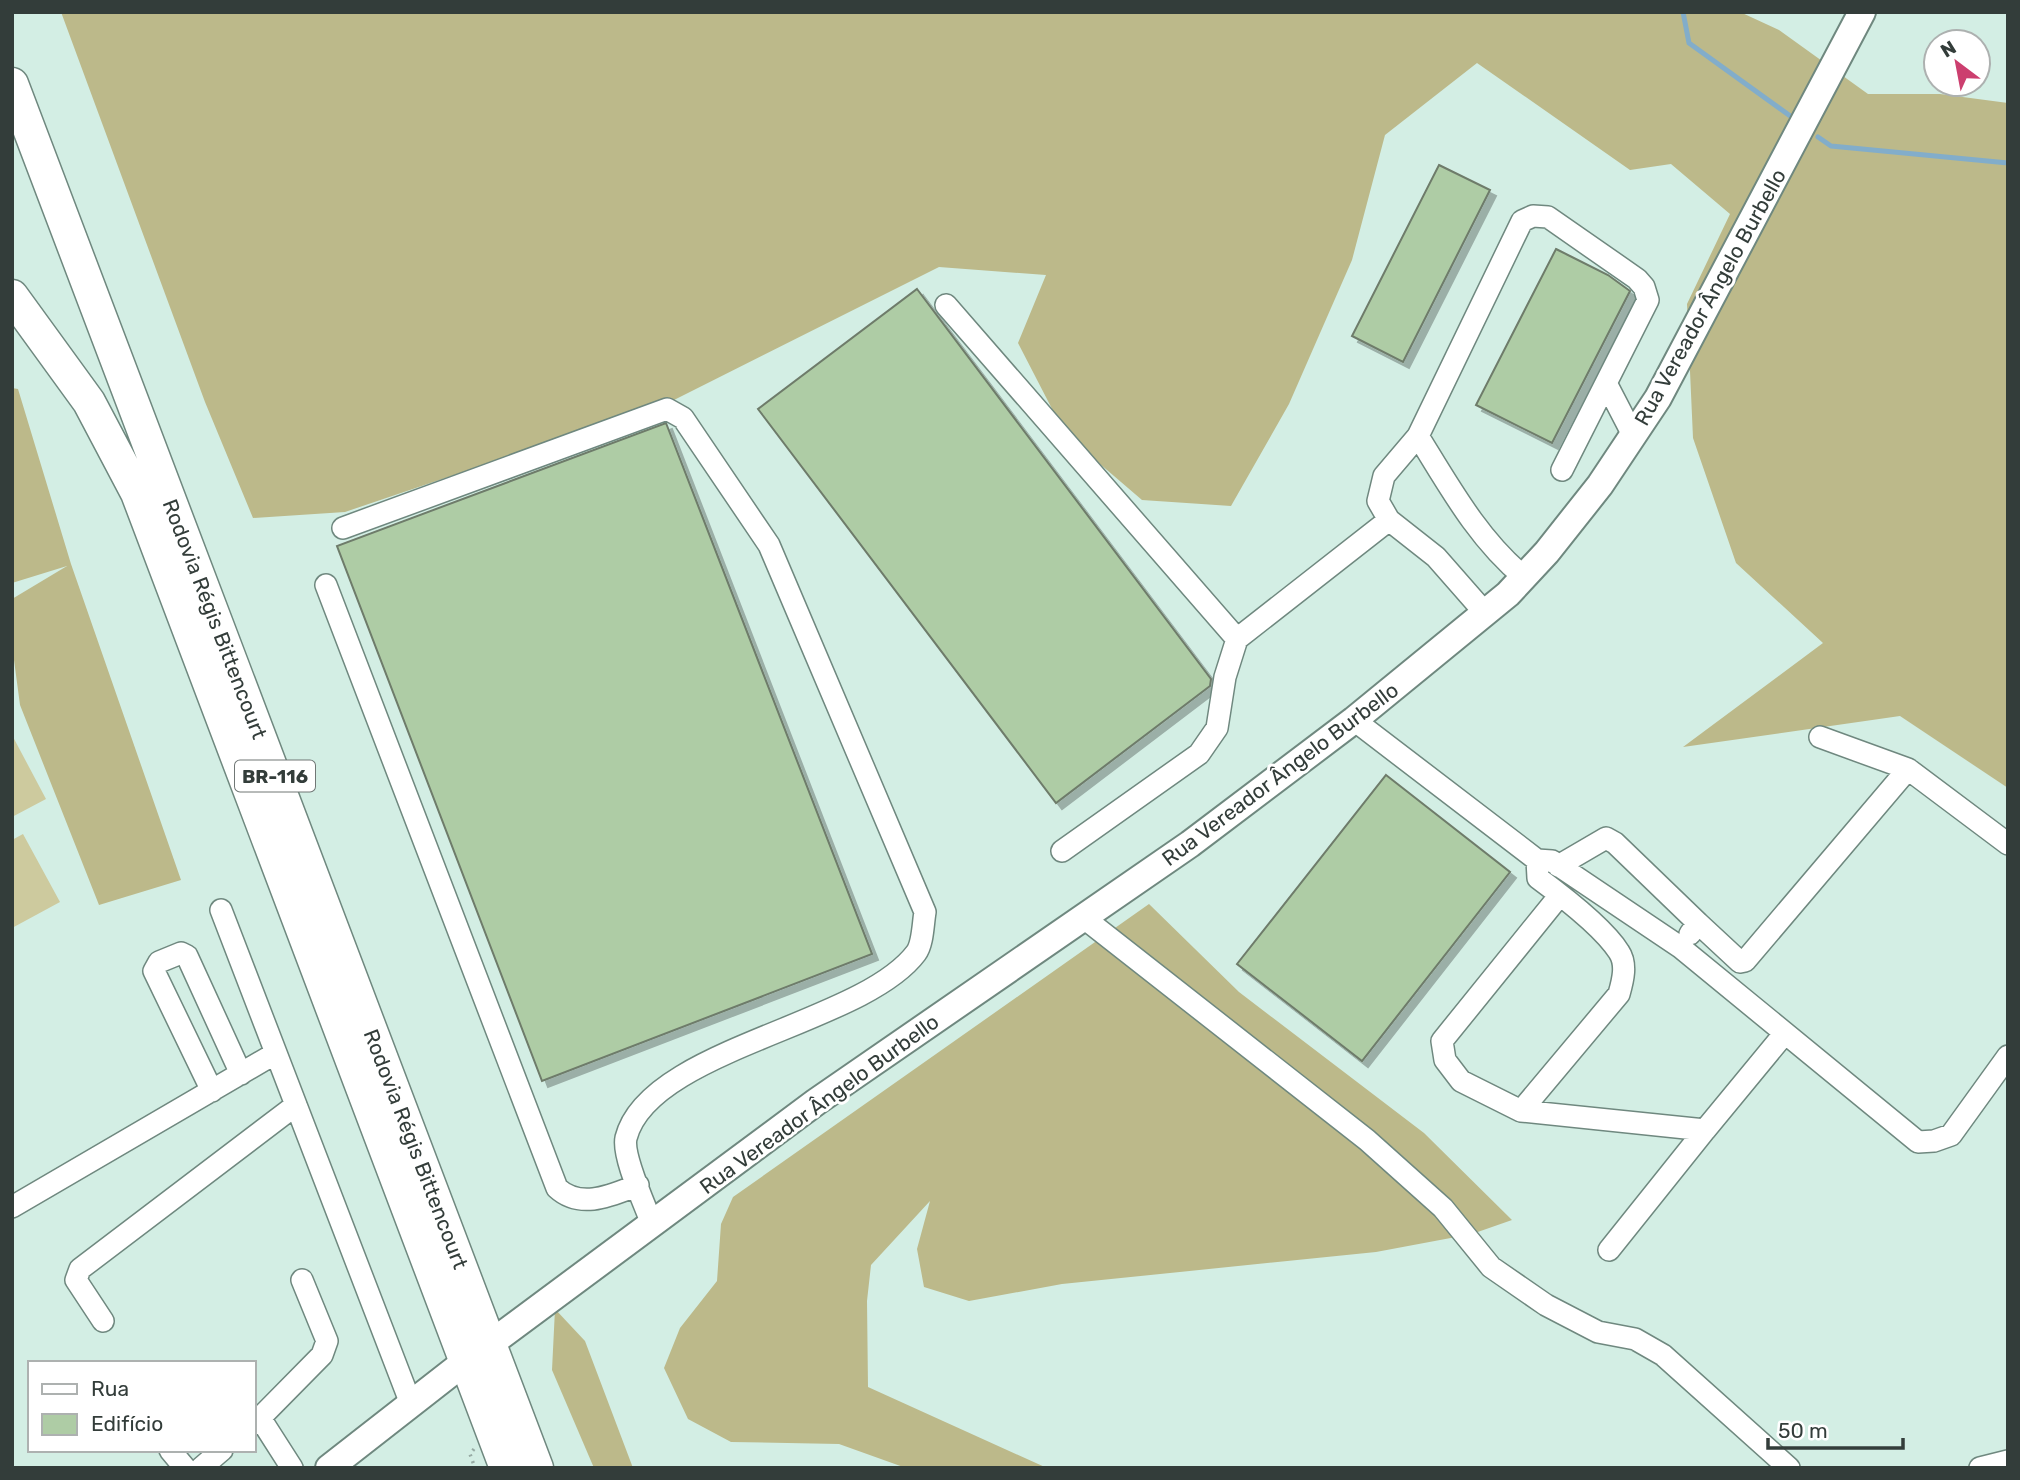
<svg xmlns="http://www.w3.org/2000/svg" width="2020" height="1480" viewBox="0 0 2020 1480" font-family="Rubik,sans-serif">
<defs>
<filter id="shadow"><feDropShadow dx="6" dy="6" stdDeviation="0" flood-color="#0004"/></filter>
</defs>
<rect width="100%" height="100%" fill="#d3eee4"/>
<path fill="#cdca9e" d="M12,735L46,799L12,817Z
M23,834L60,902L12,928V840Z"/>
<path fill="#bcb98a" d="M61,12H1740L1779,30L1868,94H1940L2008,103V788L1900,716L1683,747L1823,643L1736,563L1693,438L1687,304L1730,214L1671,164L1630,170L1477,63L1385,135L1352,260L1289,404L1231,506L1142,500L1065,434L1018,343L1046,275L939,267L672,401L345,512L253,518L205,402Z
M12,388L18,389L71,564L181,880L99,905L20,705L12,645V599L67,566L12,583Z
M1149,904L1239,992L1424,1133L1512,1220L1472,1234L1376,1252L1062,1284L969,1301L924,1287L917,1249L930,1201L871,1265L867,1301L868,1387L1047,1468H906L839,1444L731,1442L688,1419L664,1368L680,1328L717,1281L721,1224L733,1197Z
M555,1309L585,1341L633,1468H594L552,1370Z"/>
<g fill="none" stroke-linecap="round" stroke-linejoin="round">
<path stroke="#82adca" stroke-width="5" d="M1683,12L1689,43L1793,118
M1818,137L1831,146L2008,163"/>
</g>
<path fill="#aecca5" stroke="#6e7b6a" stroke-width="2" filter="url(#shadow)" d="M1439,165L1490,190L1403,362L1352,336Z
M1556,249L1608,275L1630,291L1552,443L1476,405Z
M917,289L1211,679L1210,686L1056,803L758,409Z
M666,423L872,954L542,1081L337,546Z
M1386,775L1510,872L1362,1061L1237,964Z"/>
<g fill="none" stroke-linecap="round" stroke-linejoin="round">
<g stroke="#6f887f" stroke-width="24">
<path id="minor" d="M946,305L1237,639
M1606,383L1634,437
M1418,436C1449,486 1478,539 1524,577
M1389,520L1378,501L1384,476L1418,436L1522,221L1533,216L1548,217L1637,279L1644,287L1648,300L1562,470
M343,528L667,409L683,418L769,545L925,912C923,923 923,944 916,953C862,1025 648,1049 626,1138C622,1156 645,1205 652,1224
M326,585L557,1188C581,1210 612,1195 638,1185
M1354,720L1537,860
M1820,737L1908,769L2008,844
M1062,851L1199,754L1217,728L1225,677L1237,639L1389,520L1436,557L1486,614
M1537,860L1552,861L1680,947L1918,1142L1934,1141L1951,1135L2008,1056
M1558,866L1606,838L1615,843L1698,923L1690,934
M1560,895L1442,1041L1445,1060L1461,1081L1521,1111L1705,1130L1785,1033
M221,910L411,1404
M1084,918L1367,1140L1443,1208L1491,1267L1546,1305L1598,1332L1635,1339L1663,1355L1789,1468
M1698,923L1740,962L1745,961L1908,769
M212,1091L154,971L159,962L181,953L187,956L241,1074
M1521,1111L1619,994C1623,980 1627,964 1619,952C1604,928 1561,895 1538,878L1537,860
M12,1207L276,1053
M1609,1250L1705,1130
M103,1321L76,1280L80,1269L296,1105
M260,1418L292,1468
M254,1424L322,1355L327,1341L302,1280
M170,1450L185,1468
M201,1468L222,1450
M1980,1468L2008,1461"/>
</g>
<g stroke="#6f887f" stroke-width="30">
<path id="major" d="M490,1344L816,1102L1190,844L1354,720L1508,594L1547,552L1600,485L1658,398L1862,12
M329,1468L466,1361"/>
</g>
<g stroke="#6f887f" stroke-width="35">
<path id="highway" d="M12,84L537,1468
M12,296L89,402L137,493L506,1468"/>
</g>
<path stroke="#97aba4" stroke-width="3.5" stroke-dasharray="2 5" stroke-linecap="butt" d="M474,1449L470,1454L475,1468"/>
<use href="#minor" stroke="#fff" stroke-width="21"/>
<use href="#major" stroke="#fff" stroke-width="26"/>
<use href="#highway" stroke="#fff" stroke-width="32"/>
</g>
<g text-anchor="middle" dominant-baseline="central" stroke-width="6" stroke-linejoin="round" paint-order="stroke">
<rect fill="#fff" stroke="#707775" stroke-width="2" x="235" y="760.5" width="80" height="31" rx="5"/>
<g font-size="19" font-weight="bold" fill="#333d3a">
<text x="275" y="776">BR-116</text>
</g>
<g font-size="21" fill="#333d3a" stroke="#fff">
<text transform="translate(1710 297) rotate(-61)">Rua Vereador Ângelo Burbello</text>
<text transform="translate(215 619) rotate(69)">Rodovia Régis Bittencourt</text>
<text transform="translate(1280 774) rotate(-37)">Rua Vereador Ângelo Burbello</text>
<text transform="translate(819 1104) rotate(-36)">Rua Vereador Ângelo Burbello</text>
<text transform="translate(416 1149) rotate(69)">Rodovia Régis Bittencourt</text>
</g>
</g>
<rect width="2020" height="1480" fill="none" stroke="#333d3a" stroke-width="28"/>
<rect x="28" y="1361" width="228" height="91" fill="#ffffff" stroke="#adb1b0" stroke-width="2"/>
<rect x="42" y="1384" width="35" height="10" fill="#ffffff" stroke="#adb1b0" stroke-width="2"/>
<text x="91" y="1396" font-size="21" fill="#333d3a">Rua</text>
<rect x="42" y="1414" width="35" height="21" fill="#aecca5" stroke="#adb1b0" stroke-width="2"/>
<text x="91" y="1431" font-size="21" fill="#333d3a">Edifício</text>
<g transform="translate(1957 63) rotate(328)"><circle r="33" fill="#ffffff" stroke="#adb1b0" stroke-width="2"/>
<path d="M0-5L12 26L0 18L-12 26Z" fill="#cc3f6f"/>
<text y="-10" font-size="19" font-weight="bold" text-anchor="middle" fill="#333d3a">N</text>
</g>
<path d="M1768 1438v10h135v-10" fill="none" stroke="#333d3a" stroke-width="3.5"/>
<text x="1778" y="1438" font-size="21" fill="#333d3a" stroke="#ffffff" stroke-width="5" paint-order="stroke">50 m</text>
</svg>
